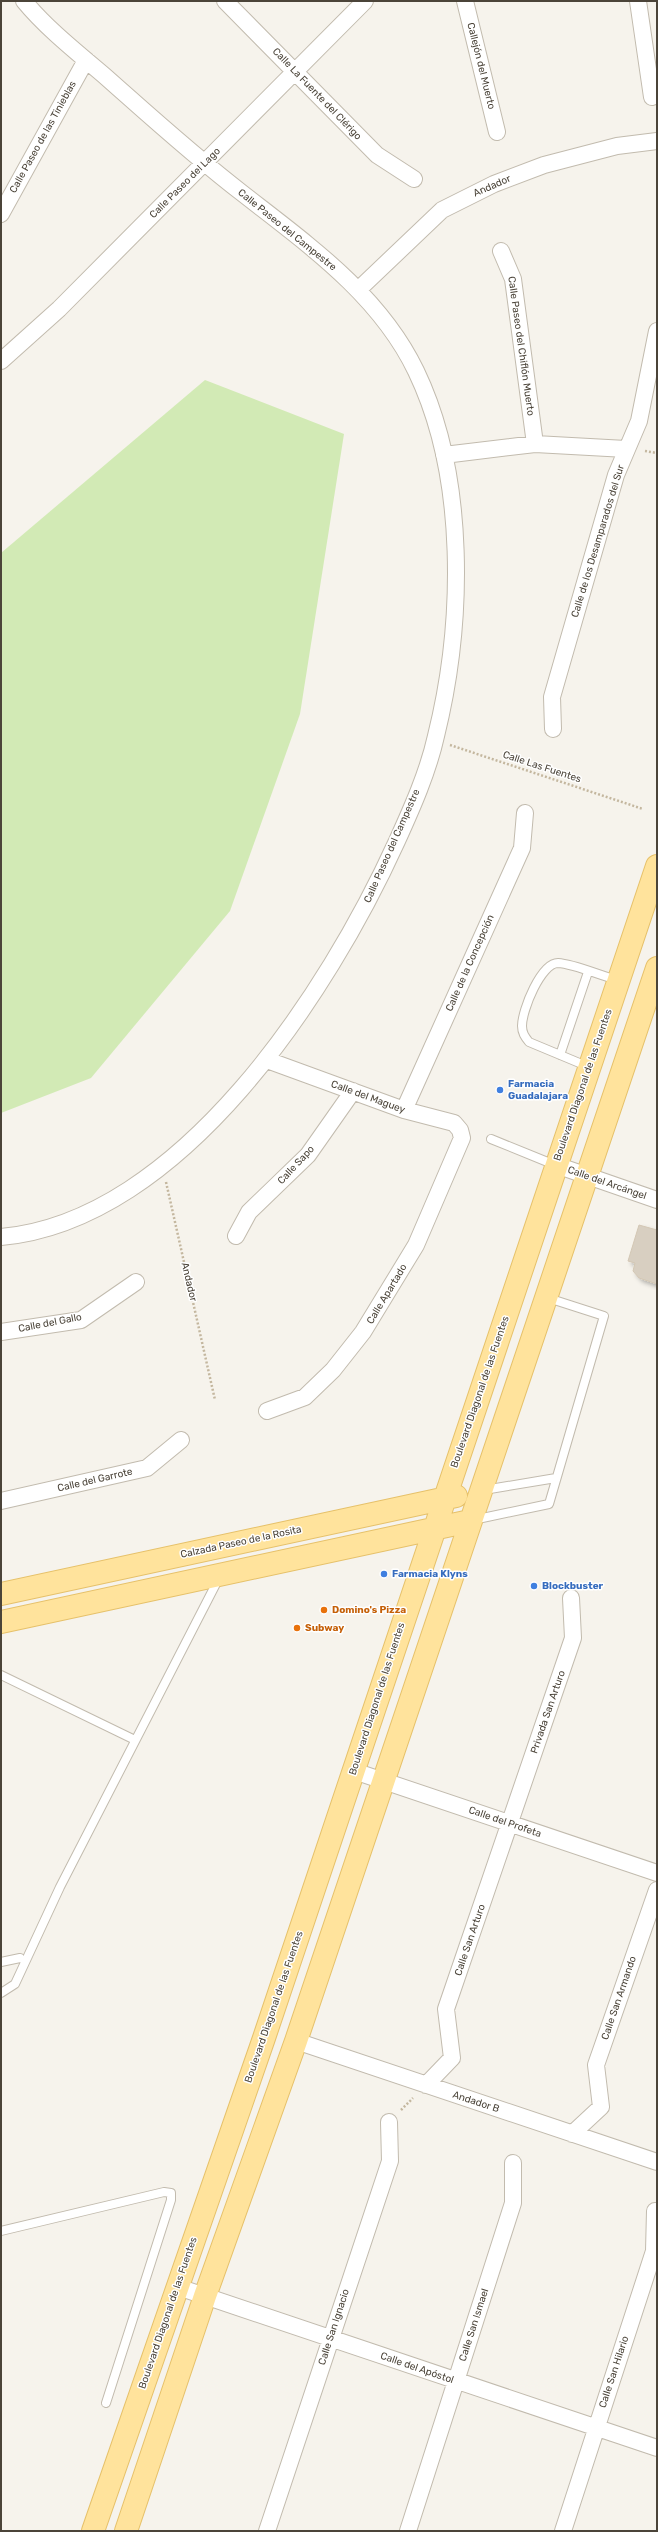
<svg xmlns="http://www.w3.org/2000/svg" width="658" height="2532" viewBox="0 0 658 2532" font-family="Rubik,sans-serif">
<defs>
<filter id="shadow"><feDropShadow dx="3.5" dy="3.5" stdDeviation="2" flood-color="#0004"/></filter>
</defs>
<rect width="100%" height="100%" fill="#f6f3ec"/>
<path fill="#d2eab5" d="M205,380L344,434L300,714L230,911L91,1078L1,1113V553Z"/>
<path fill="#d8cfc1" stroke="#d3c7b4" filter="url(#shadow)" d="M639,1225L657,1230V1284L639,1278L633,1271L635,1263L628,1261Z"/>
<g fill="none" stroke-linecap="round" stroke-linejoin="round">
<g stroke="#c2bbae" stroke-width="10">
<path id="lane" d="M560,1055L588,972
M589,1067L529,1042C525,1037 522,1033 522,1026C522,1010 541,963 558,963C575,964 601,976 618,980
M491,1139L555,1165
M484,1490L556,1478
M473,1520L549,1504L604,1316L548,1298
M1,1675L135,1740
M1,1962L20,1958
M1,1993L15,1984L60,1887L219,1578
M1,2231L164,2192L171,2193V2200L106,2403"/>
</g>
<g stroke="#c2bbae" stroke-width="18">
<path id="street" d="M225,1L377,155L414,179
M465,1L497,132
M638,1L652,97
M1,214L86,60
M501,251L513,279L535,444
M358,290L442,210L494,184L544,165L617,146L657,141
M1,361L59,309L365,1
M444,455L535,444L626,449
M553,729L552,697L616,475L639,421L657,331
M267,1060L404,1110L454,1123L460,1130L462,1138L416,1245L363,1332L333,1370L305,1397L267,1411
M404,1110L522,848L525,813
M556,1165L657,1200
M236,1236L249,1212L308,1155L353,1091
M1,1237C181,1221 329,991 397,841C412,808 428,772 436,736C464,623 467,477 416,371C379,294 307,244 242,193C195,157 151,117 107,78C79,54 47,29 24,1
M1,1332L81,1320L136,1282
M1,1501L147,1468L181,1440
M354,1771L657,1873
M296,2041L657,2162
M426,2085L452,2058L446,2009L573,1638L571,1598
M572,2134L601,2107L596,2065L657,1890
M178,2287L657,2448
M267,2531L390,2161L389,2122
M408,2531L513,2203V2163
M563,2531L654,2251L655,2211"/>
</g>
<g stroke="#e6c16a" stroke-width="24">
<path id="primary" d="M1,1594L456,1496
M1,1622L470,1521
M93,2531L264,2038L657,866
M126,2531L205,2296L296,2041L657,968"/>
</g>
<path stroke="#c4b79f" stroke-width="2.5" stroke-dasharray="2 2" stroke-linecap="butt" d="M645,451L657,453
M450,745L643,809
M166,1182L215,1400
M401,2110L413,2098"/>
<use href="#lane" stroke="#fff" stroke-width="8"/>
<use href="#street" stroke="#fff" stroke-width="16"/>
<use href="#primary" stroke="#ffe39c" stroke-width="22"/>
</g>
<g fill="#3f7fe0" stroke="#fff" stroke-width="1.5">
<circle cx="500" cy="1090" r="4"/>
<circle cx="384" cy="1574" r="4"/>
<circle cx="534" cy="1586" r="4"/>
</g>
<g fill="#e8710a" stroke="#fff" stroke-width="1.5">
<circle cx="324" cy="1610" r="4"/>
<circle cx="297" cy="1628" r="4"/>
</g>
<g text-anchor="middle" dominant-baseline="central" stroke-width="3" stroke-linejoin="round" paint-order="stroke">
<g font-size="10" fill="#4b4439" stroke="#fff">
<text transform="translate(481 66) rotate(76)">Callejón del Muerto</text>
<text transform="translate(317 94) rotate(46)">Calle La Fuente del Clérigo</text>
<text transform="translate(43 137) rotate(-61)">Calle Paseo de las Tinieblas</text>
<text transform="translate(185 183) rotate(-45)">Calle Paseo del Lago</text>
<text transform="translate(492 186) rotate(-24)">Andador</text>
<text transform="translate(287 230) rotate(39)">Calle Paseo del Campestre</text>
<text transform="translate(521 346) rotate(82)">Calle Paseo del Chiflón Muerto</text>
<text transform="translate(598 541) rotate(-73)">Calle de los Desamparados del Sur</text>
<text transform="translate(542 767) rotate(18)">Calle Las Fuentes</text>
<text transform="translate(392 846) rotate(-66)">Calle Paseo del Campestre</text>
<text transform="translate(470 963) rotate(-66)">Calle de la Concepción</text>
<text transform="translate(583 1085) rotate(-71)">Boulevard Diagonal de las Fuentes</text>
<text transform="translate(368 1097) rotate(20)">Calle del Maguey</text>
<text transform="translate(296 1165) rotate(-47)">Calle Sapo</text>
<text transform="translate(607 1183) rotate(19)">Calle del Arcángel</text>
<text transform="translate(189 1282) rotate(77)">Andador</text>
<text transform="translate(387 1294) rotate(-59)">Calle Apartado</text>
<text transform="translate(50 1323) rotate(-11)">Calle del Gallo</text>
<text transform="translate(480 1392) rotate(-71)">Boulevard Diagonal de las Fuentes</text>
<text transform="translate(95 1480) rotate(-13)">Calle del Garrote</text>
<text transform="translate(241 1542) rotate(-12)">Calzada Paseo de la Rosita</text>
<text transform="translate(377 1699) rotate(-72)">Boulevard Diagonal de las Fuentes</text>
<text transform="translate(548 1712) rotate(-71)">Privada San Arturo</text>
<text transform="translate(505 1822) rotate(19)">Calle del Profeta</text>
<text transform="translate(470 1940) rotate(-71)">Calle San Arturo</text>
<text transform="translate(619 1998) rotate(-71)">Calle San Armando</text>
<text transform="translate(274 2007) rotate(-71)">Boulevard Diagonal de las Fuentes</text>
<text transform="translate(476 2102) rotate(18)">Andador B</text>
<text transform="translate(168 2313) rotate(-71)">Boulevard Diagonal de las Fuentes</text>
<text transform="translate(474 2325) rotate(-72)">Calle San Ismael</text>
<text transform="translate(334 2327) rotate(-72)">Calle San Ignacio</text>
<text transform="translate(417 2368) rotate(19)">Calle del Apóstol</text>
<text transform="translate(614 2372) rotate(-72)">Calle San Hilario</text>
</g>
<g font-size="10" font-weight="bold" fill="#366cbe" stroke="#fff" text-anchor="start">
<text x="508" y="1084">Farmacia<tspan x="508" dy="12">Guadalajara</tspan></text>
<text x="392" y="1574">Farmacia Klyns</text>
<text x="542" y="1586">Blockbuster</text>
</g>
<g font-size="10" font-weight="bold" fill="#c56008" stroke="#fff" text-anchor="start">
<text x="332" y="1610">Domino's Pizza</text>
<text x="305" y="1628">Subway</text>
</g>
</g>
<rect width="658" height="2532" fill="none" stroke="#4b4439" stroke-width="4"/>
</svg>
